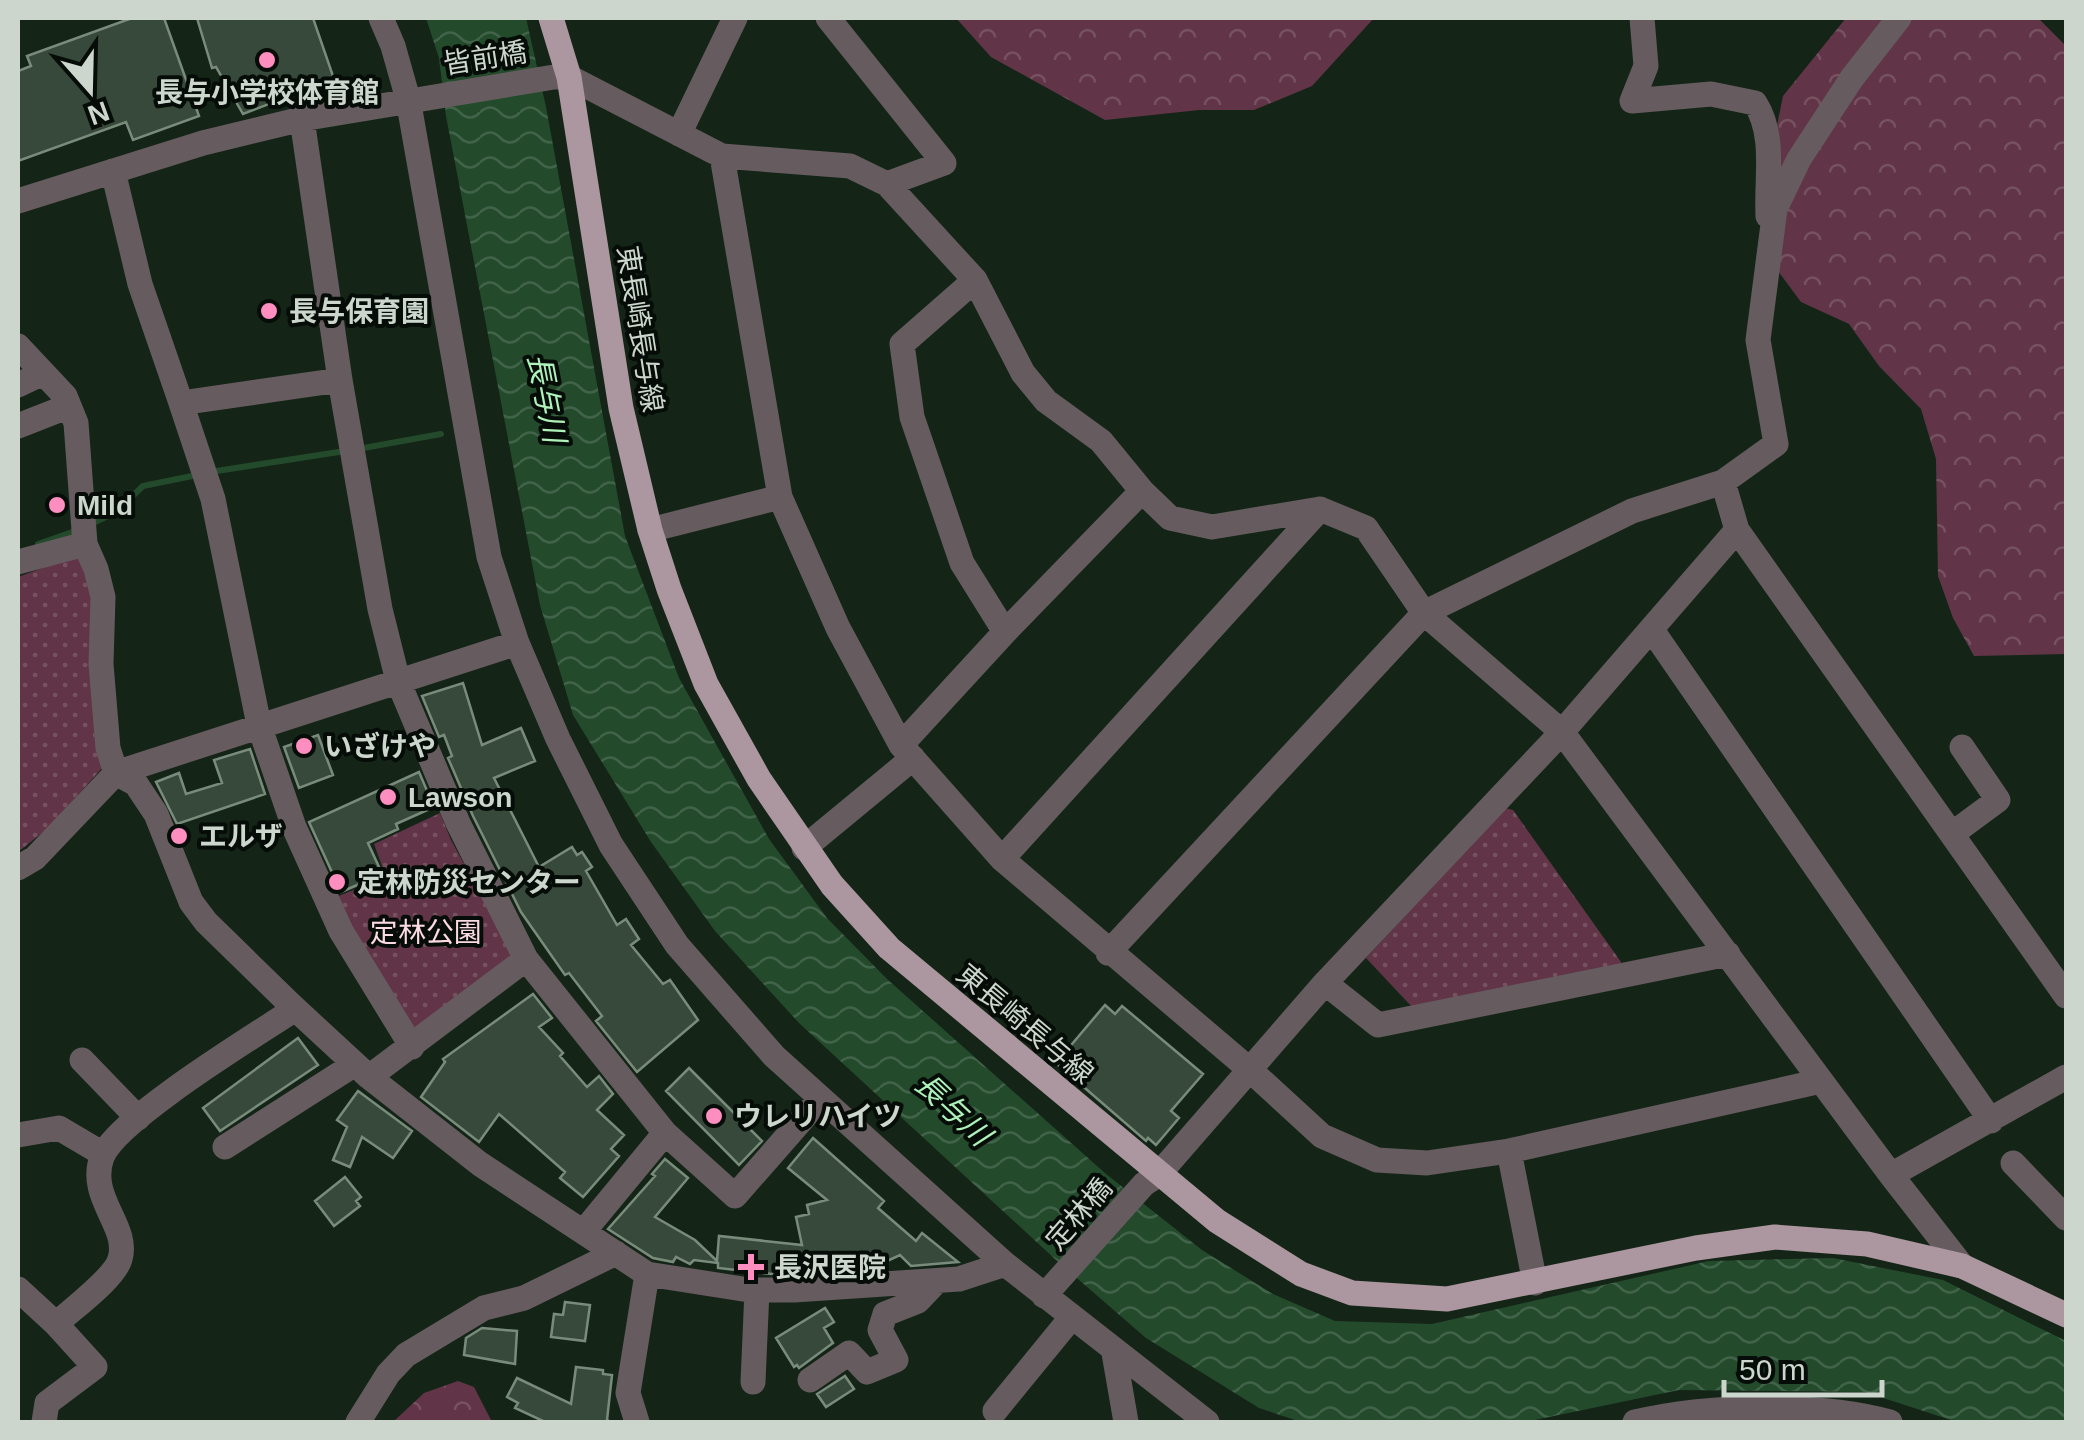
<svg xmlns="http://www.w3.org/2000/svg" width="2084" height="1440" viewBox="0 0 2084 1440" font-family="Helvetica,'Noto Sans JP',sans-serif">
<defs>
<pattern id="grass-dots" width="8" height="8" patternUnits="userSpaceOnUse" patternTransform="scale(2.5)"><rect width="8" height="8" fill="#613447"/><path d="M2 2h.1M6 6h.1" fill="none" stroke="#765160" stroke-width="1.8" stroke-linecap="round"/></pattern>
<pattern id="forest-crowns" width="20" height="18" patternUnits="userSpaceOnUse" patternTransform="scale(2.5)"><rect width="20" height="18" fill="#613447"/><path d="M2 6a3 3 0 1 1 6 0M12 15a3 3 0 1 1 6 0" fill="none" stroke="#765160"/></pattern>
<pattern id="water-waves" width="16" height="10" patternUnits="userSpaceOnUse" patternTransform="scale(2.5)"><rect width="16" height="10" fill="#224a2b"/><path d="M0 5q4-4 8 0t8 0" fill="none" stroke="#416349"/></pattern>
</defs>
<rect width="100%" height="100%" fill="#142518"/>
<path fill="url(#grass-dots)" d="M78,555L92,593L104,766L48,828L18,852V577Z
M1505,808L1513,810L1621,962L1620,968L1413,1008L1366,958Z
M440,813L451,840L513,955L422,1027H414L377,975L336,897L386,877L374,844Z"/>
<path fill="url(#forest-crowns)" d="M956,18H1374L1312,86L1254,110H1199L1105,120L991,57Z
M1846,18H2038L2066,46V654L1974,656L1953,618L1938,576L1936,459L1921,409L1879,366L1849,324L1801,302L1772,263L1763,195L1783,96Z
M458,1381L474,1387L492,1422H393L424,1393Z"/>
<path fill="url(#water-waves)" d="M426,18H526L546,107L625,536L679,678L769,839L827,918L887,979L1106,1174L1202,1250L1273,1294L1335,1321L1432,1324L1709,1261L1833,1258L1943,1280L2066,1341V1422H1957L1865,1392L1679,1390L1525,1422H1301L1259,1408L1146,1338L1056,1260L799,1023L715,931L651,842L573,715L540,605L446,116L439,58Z"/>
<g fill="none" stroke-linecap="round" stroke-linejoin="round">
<path stroke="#224a2b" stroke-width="6" d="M358,449L441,434
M210,472L345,451
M89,525L116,512L143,486L197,475
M38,544L78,530"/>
</g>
<path fill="#37493a" stroke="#798c7c" stroke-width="2.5" d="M132,18H164L199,116L133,140L126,122L18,161V71L31,66L27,56Z
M197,18H313L334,79L243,114L216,67L212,68Z
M463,683L482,745L521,728L535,761L494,778L539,867L572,847L577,855L582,852L592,867L586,871L617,925L626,919L639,939L631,945L663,984L670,980L698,1020L637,1072L596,1021L602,1016L569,973L565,975L521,912L473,816L448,758L452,756L444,735L439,737L422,696Z
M318,735L333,775L299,788L284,747Z
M250,749L265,794L177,824L156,782L179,773L186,794L222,783L214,760Z
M419,772L434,807L396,824L398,829L368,843L379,867L373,870L376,877L341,892L309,822Z
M533,994L552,1018L539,1027L563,1053L560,1056L587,1087L599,1076L613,1094L597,1110L624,1135L611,1149L619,1156L583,1197L560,1178L565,1172L499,1114L479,1142L421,1097L445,1062L443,1059Z
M1105,1005L1115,1014L1122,1006L1203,1074L1171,1111L1179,1118L1156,1145L1148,1138L1146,1141L1056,1063Z
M298,1038L318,1065L220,1131L203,1108Z
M689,1068L762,1141L739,1165L666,1091Z
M358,1091L412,1131L393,1158L362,1137L350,1167L333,1160L347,1127L337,1120Z
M813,1138L884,1201L878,1208L916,1241L922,1233L958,1262L911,1266L900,1255L870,1269L820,1272L818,1266L786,1263L785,1274H772L718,1268V1263L694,1260L690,1264L676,1257L673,1262L653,1258L608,1229L655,1176L652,1174L665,1159L688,1178L655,1217L695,1240L717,1261L719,1236L802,1245L796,1217L809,1214L807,1205L827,1200L788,1168Z
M345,1177L361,1197L356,1201L360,1206L334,1226L315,1201Z
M565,1302L590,1305L585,1341L551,1337L554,1314L563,1315Z
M825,1308L834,1322L824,1328L833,1343L799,1368L797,1365L794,1367L776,1338Z
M482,1328L517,1331L515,1364L464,1355L466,1338Z
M576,1367L603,1370V1374L612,1375L607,1420L611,1422H545L515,1408L518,1403L507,1397L517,1378L571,1404Z
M845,1376L854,1389L826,1407L817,1394Z"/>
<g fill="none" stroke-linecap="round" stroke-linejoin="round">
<path stroke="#665b5f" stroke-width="25" d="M381,18L393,46L408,99L489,557L517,643L558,739L611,845L677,945L774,1056L1005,1264L1207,1422
M828,18L944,163L887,184
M1642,18L1646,66L1632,101L1711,94L1755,103C1776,135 1766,179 1768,216
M302,119L340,380L380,609L398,681L458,823L526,959L665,1133L735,1196L820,1099
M679,134L735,18
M722,156L780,497L838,628L901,745L1002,859L1249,1069L1322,1136L1377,1160L1427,1163L1509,1151L1821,1081
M113,171L140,284L181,403
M18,201L203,143L302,119L554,77H569L722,156L850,166L887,184L975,280L1023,373L1046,401L1101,441L1142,491L1170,518L1212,527L1320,509L1366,528L1424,613L1562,732L1891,1175L1962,1266
M975,280L902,344L912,417L962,563L1005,632
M18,346L65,396L76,423L85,544L96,569L103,597L101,664L108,748L116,773L136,784L156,814L191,902L206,922L290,1004L369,1077L480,1164L647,1274L749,1290H794L959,1279L1005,1264
M340,380L181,403L213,499L259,725L294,827L341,931L412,1047
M18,385L43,373
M18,426L69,406
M1723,482L1737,530L2066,996
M650,530L780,497
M18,562L85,544
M1652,630L1991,1121
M901,745L1005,632L1142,491
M1952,834L1998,800L1962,747
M804,848L913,758
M1002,859L1320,509
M18,868L35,858L116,773L517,643
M1108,953L1424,613L1632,511L1723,482L1776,444L1758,340L1775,209L1799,159L1852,78L1899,18
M1325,983L1378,1025L1728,954
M82,1060L138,1118
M369,1077L526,959
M18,1135L59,1128L103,1154
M225,1147L355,1064
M1509,1151L1535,1283
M2013,1163L2066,1218
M1891,1175L2066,1077
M584,1231L665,1133
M18,1289L56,1324L95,1367L47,1403L44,1422
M1044,1296L1144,1184L1158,1175L1325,983L1562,732L1737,530
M56,1324C72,1309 115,1278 120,1259C130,1226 87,1198 102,1157C117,1119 256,1035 295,1009
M1114,1353L1126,1422
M810,1380L849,1353L867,1372L896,1360L880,1330L885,1314L918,1301L937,1281
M753,1382L757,1290
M995,1411L1071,1318
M358,1422L388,1374L406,1355L484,1308L524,1298L616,1253
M637,1422L628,1393L647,1274
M1635,1422C1706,1405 1819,1402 1890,1422"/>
<path stroke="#ac969f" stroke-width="25" d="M551,18L569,77L621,408L650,530L669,589L706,684L759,779L832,885L889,948L1217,1221L1301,1274L1352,1293L1447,1299L1696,1248L1775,1237L1867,1244L1962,1266L2066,1315"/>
</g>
<g fill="#fd8ebf" stroke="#060c07" stroke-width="4">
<circle cx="267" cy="60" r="10"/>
<circle cx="269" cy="311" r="10"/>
<circle cx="57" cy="505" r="10"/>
<circle cx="304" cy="746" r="10"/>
<circle cx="388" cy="797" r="10"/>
<circle cx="179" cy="836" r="10"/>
<circle cx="337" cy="882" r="10"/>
<circle cx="714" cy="1116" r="10"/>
<path d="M746 1252h10v10h10v10h-10v10h-10v-10h-10v-10h10z"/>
</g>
<g text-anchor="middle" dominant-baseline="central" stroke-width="8" stroke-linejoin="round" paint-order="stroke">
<g font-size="28" fill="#ccd6cd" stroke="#060c07">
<text transform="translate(485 58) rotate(-9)">皆前橋</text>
<text transform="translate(640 329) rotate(81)">東長崎長与線</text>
<text transform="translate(1025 1024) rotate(40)">東長崎長与線</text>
<text transform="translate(1079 1214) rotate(-49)">定林橋</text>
</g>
<g font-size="28" font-weight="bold" fill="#ccd6cd" stroke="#060c07" text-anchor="start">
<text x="267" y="92" text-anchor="middle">長与小学校体育館</text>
<text x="289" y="311">長与保育園</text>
<text x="77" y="505">Mild</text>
<text x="324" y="746">いざけや</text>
<text x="408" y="797">Lawson</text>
<text x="199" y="836">エルザ</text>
<text x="357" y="882">定林防災センター</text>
<text x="734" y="1116">ウレリハイツ</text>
<text x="774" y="1267">長沢医院</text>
</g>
<g font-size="28" fill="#fbdae6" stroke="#060c07">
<text x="426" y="932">定林公園</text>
</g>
<g font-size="30" font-style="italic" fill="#aef1ba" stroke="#060c07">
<text transform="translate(547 398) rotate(79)">長与川</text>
<text transform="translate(953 1109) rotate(43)">長与川</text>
</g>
</g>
<rect width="2084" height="1440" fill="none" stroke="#ccd6cd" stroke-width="40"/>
<g transform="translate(90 90) rotate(160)" stroke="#060c07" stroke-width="8" paint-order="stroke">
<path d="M0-8L18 38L0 25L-18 38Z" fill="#ccd6cd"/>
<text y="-15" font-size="28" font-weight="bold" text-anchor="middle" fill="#ccd6cd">N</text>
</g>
<path d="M1724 1380v15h158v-15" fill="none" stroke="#ccd6cd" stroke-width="5"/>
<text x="1739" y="1380" font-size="30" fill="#ccd6cd" stroke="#060c07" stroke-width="8" paint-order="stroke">50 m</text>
</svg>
